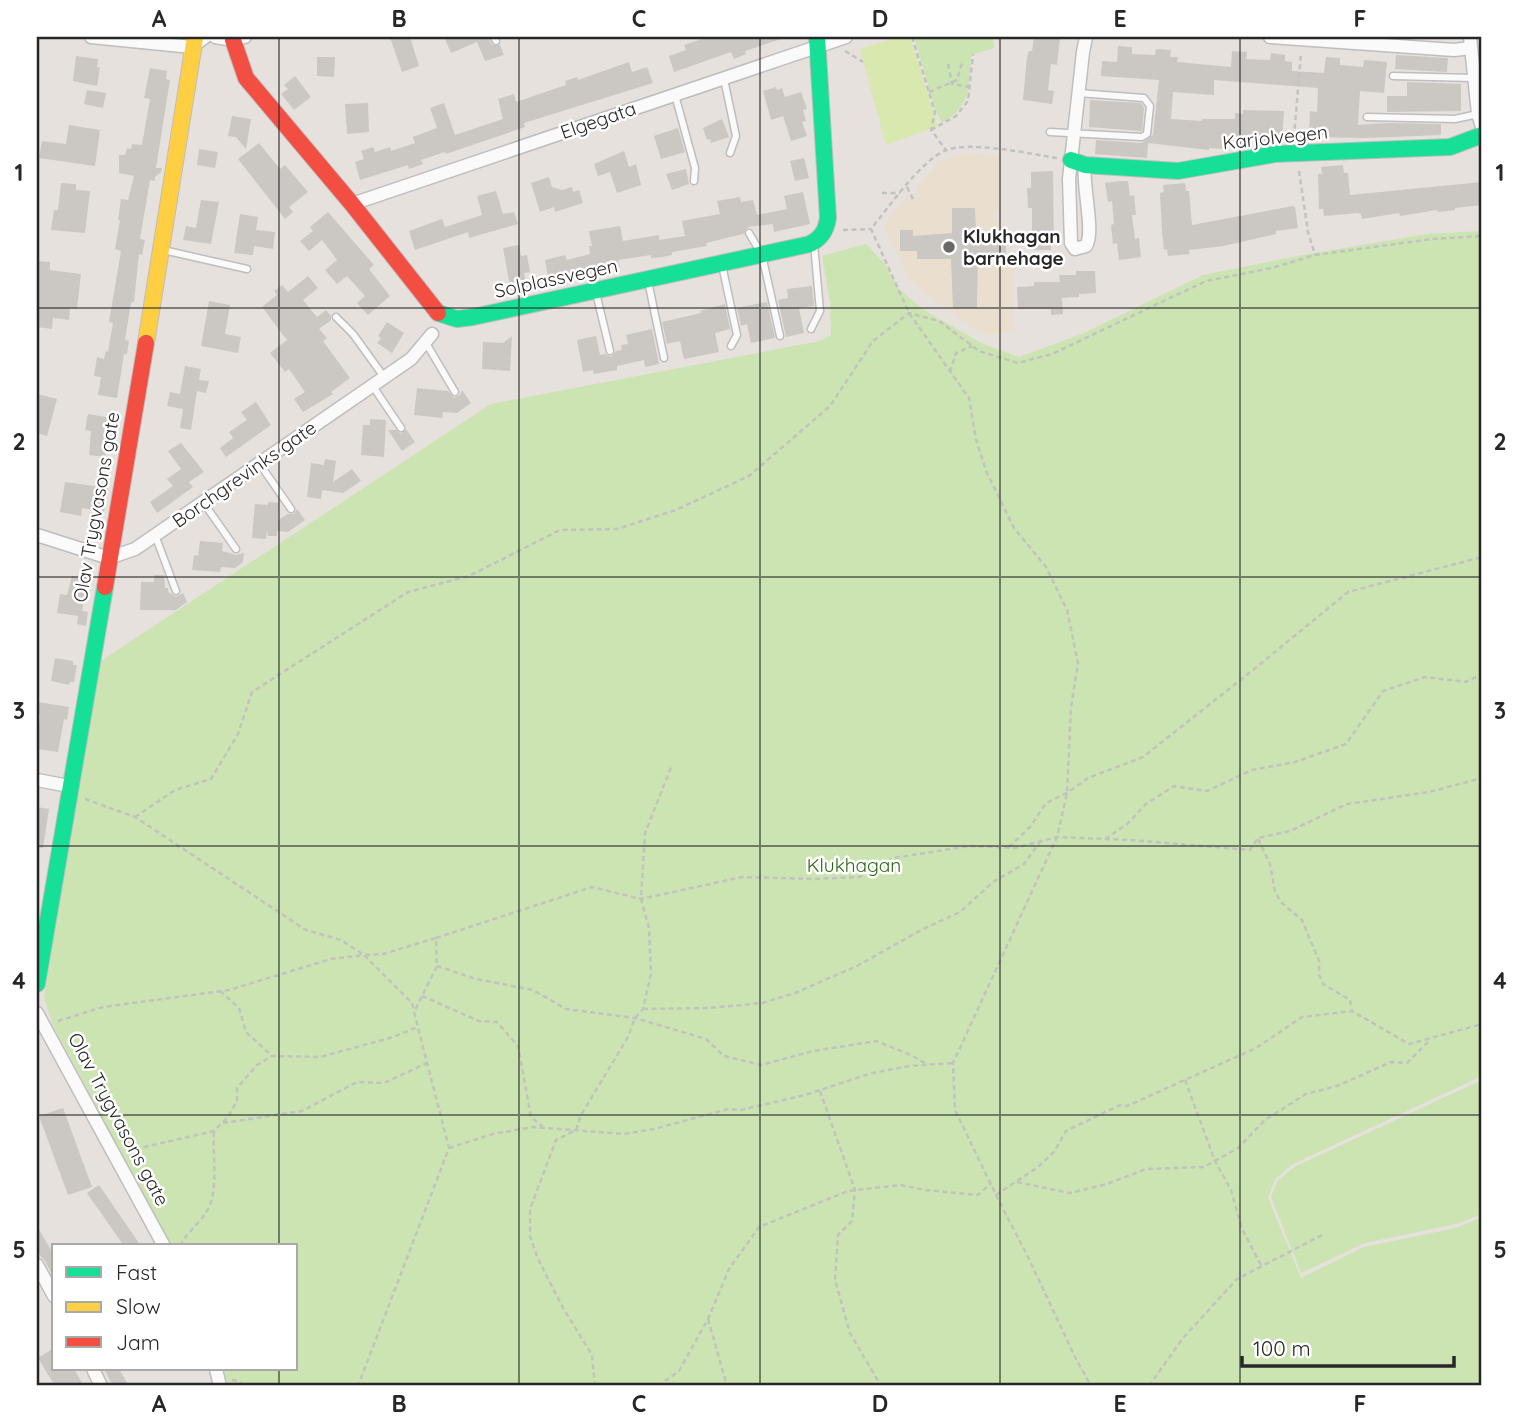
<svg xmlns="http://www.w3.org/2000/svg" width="1519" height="1423" viewBox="0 0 1519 1423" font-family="Quicksand,sans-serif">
<rect width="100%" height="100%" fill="#e6e1dc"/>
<path fill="#eadfcf" d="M966,153L1000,155L1001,206L994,216L1006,229L1005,260L1014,263V331L994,335L980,333L911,282L885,228L886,222L908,194L909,200L918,198L917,186L939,161Z"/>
<path fill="#cbe4b2" d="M914,37H993L994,48L971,55C969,86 972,105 942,123L936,112Z
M1482,231V1076L1293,1164L1275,1179L1268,1198L1301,1278L1364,1247L1456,1228L1482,1217V1386H228L224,1369H296V1246H171L53,1025L44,997L101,661L491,404L820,341L831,335L830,302L822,256L866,244L886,265L897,287L924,310L983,344L1019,357L1082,334L1203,275L1308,254L1427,234Z
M1482,1080V1214L1456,1224L1365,1243L1301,1273L1271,1197L1278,1180L1296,1166Z"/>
<path fill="#d8e8af" d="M897,37H910L938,126L886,145L860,49Z"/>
<path fill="#cbc7c3" d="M390,37H410L419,66L402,72Z
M444,37H488L492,45H500L504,55L485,61L477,42L451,53Z
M708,37H781V39L745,51L746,54L734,59L731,52L674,72L669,56L686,50L684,45Z
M1034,37L1060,38L1057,65L1051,64L1048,90L1054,91L1052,104L1023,100L1027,57L1029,51H1032Z
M1118,46L1132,47V54L1155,55L1156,49L1171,50L1170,57H1178L1177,62L1231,67L1232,51L1247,52L1246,59L1270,60L1271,53L1285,55V61L1292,62V71L1324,73L1326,57L1340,58V65L1363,67L1364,60L1387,62L1384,93L1360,91L1358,125L1387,123L1441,124V135L1367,138L1317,137V134L1309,133L1310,111L1317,112L1318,88L1214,80V95L1173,92L1171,119L1202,121V119H1235V113L1243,114V110L1284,111L1282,141L1226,139L1225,149L1209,148V150L1148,143L1147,158L1095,154L1096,140L1142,143L1153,135L1159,80L1101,76L1102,61L1117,62Z
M1396,55L1448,58L1447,72L1395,69Z
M76,56L98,59L97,67L100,68L97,86L73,81Z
M317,57H335L334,77L317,76Z
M629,62L632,72L647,67L653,83L524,123L525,127L446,154L445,152L421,160L423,164L409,169L408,165L360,180L355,162L364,159L361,151L373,147L375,152L390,147L391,151L415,143L413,137L437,128L430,108L444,103L455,135L503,119L498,99L514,94L516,102L566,85L565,81L577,77L578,80Z
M150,68L167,71L166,79L170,80L156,168H162L161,172L155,177V181L150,180L140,239L145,240L142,255L139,254L134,302H131L125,340L129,341L127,354H124L117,398L98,395L101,377L94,376L97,357L104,359L106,351L108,352L113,323L109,322L121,251L115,249L120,220H118L121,199L128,200L134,176L119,173V155H125L127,148L131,149L132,144L142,145L150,99L144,98Z
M295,76L311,97L294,110L281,94L288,89L284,85Z
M1407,82L1461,84V111L1387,112V96H1407Z
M776,87L777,90L782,88L785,97L801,92L807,109L803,110L806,121L802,122L807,136L791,141L783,116L771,120L763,91Z
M87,90L106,93L103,108L84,104Z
M1090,100L1141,103L1144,108L1142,131L1089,127Z
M368,103L369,132L347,134L345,104Z
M232,116L251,119L246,149L236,137L228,136Z
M722,119L729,137L711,143L710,139L707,140L703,128Z
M69,125L100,130L95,166L39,158L42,141L66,144Z
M678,128L685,152L661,159L654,136Z
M259,143L280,169L285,165L308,192L289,207L293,212L285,219L238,159Z
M199,149L218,152L215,168L197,165Z
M624,151L629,167L636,164L641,185L617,193L610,172L598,176L594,164Z
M804,158L809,178L795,181L790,161Z
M1343,165L1344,173H1348L1350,195L1482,182V205L1455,208V210L1438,212L1437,210L1400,216L1399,213L1362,219L1361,214L1358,213L1324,216L1323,209H1319L1318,174H1322L1321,167Z
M686,169L689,184L672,190L666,174Z
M1053,171L1054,243H1051V250H1029L1028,231H1032V208H1028L1027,188H1031V172Z
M549,177L552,187L562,190L572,187L573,192L579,190L583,203L555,212L554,207L540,212L531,183Z
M1120,181H1128L1130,196L1134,195L1136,215H1132L1135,239L1139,238L1141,257L1119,260L1117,243L1113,244L1111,225L1114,224L1112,201L1108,202L1105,183Z
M61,183L76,184V190L90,191L85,233L51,230L54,210H58Z
M1185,183L1186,191H1189L1192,225L1293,206L1295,207L1298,228L1276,231V234L1223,246L1189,250L1190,254L1168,256L1167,249L1164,250L1162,231L1160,193L1164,192L1163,185Z
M496,191L503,214L514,212L518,224L469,238L468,232L415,250L409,231L442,219L445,227L482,215L477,196Z
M803,192L810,224L774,232L773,224L748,227L743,234L706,243L707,246L672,252V255L662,257L651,258V255L618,260L620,267L581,273V275L549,282L545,260L565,255L567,260L590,254L589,246H592L589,231L620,226L623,241L659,235V240L685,236L682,221L720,214L717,201L740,197L741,202L753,200L757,215L787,209L784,196Z
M201,200L219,202L211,244L183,240L186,226L196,228Z
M952,208H975L976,233L1006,234V257L978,258L977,308H953L951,259H917V251H900V230H913V236L952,233Z
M328,212L374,265L369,269L390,296L368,315L357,303L365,296L347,276L337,284L325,270L337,260L322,240L309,251L300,241L313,231L310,227Z
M240,214L258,217L256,230L275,232L273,249L254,246L253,255L234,253Z
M519,245L521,256L527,255L530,272L524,273L526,283L510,286L503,248Z
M37,261L50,262V270L81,274L77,309L70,308L69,320L53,318L52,329L37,327Z
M1076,271H1095L1096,293L1079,294V297L1062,298L1063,314L1051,315V309H1018L1017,287L1034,286V282H1060L1059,275H1076Z
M308,276L318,288L303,300L317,317L326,310L331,316V320L319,329L327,338L323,341L350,378L331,392L333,394L303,412L294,399L305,392L289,369L285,372L270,353L287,340L262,307L277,295L274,291L282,285L288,292Z
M812,286L814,306L799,308L804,333L786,337L778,300L788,298L787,289Z
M209,301L230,305L225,334L241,337L238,353L201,346Z
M767,302L775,338L751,343L747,324L741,326L737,308Z
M725,304L730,329L715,333L719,352L684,359L680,341L667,344L662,322L701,313L700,311Z
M387,322L404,333L392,353L377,343L381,338L378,336Z
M652,329L659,364L645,367L644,360L617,366V370L594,374L593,370L583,372L577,340L596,336L600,355L605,354L611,357L616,351L622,350L621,345L628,344L626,335Z
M512,336L510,371L482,369L483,342L503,343Z
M185,366L201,369L199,380L209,381L206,393L197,391L191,430L180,428L183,409L167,406L170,392L180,394Z
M417,388L448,391L454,398L460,395L462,390L471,403L457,413L443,412L442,418L414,415Z
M37,394L57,399L47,436L37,433Z
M256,402L271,425L226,457L220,448L233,438L229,432L247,420L241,412Z
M88,414L112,418L105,457L89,455L91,431L85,430Z
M370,419L386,420L384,457L361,455L363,425H370Z
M406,429L415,442L402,451L388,430H396L401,434Z
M181,443L204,472L189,482L193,487L157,513L150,502L173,486L167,479L181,469L168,451Z
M325,459L336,461L333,482L352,469L361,481L343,493L322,490L321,499L307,497L311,463L324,465Z
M65,482L108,488L104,512L82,508L81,516L60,512Z
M268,502L279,503L278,520L288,514H294L297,509L305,520L288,532L277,531V536H268L267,530L266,539L252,538L255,504L268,505Z
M200,541L223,543L222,551L236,555L244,553L243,562L235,568L221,567L220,572L192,570L194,555L198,556Z
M154,575H164L165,588H168V592L176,597L183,593L187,602L176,610H140L141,582H154Z
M72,576L87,578L82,611L88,612L86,626L77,624L78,616L57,613L60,594L67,595Z
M55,658L73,661V665H77L74,682H70L69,685L51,681Z
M38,702L69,707L67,720L64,719L58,752L37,749L40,715H37Z
M37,807L49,809L43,848H37Z
M63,1108L92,1187L68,1195L39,1116Z
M99,1185L141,1246H124L87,1193Z
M37,1226L54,1255V1278L45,1261L37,1252Z
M54,1348V1369H74L84,1386H55L38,1358Z
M104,1369H119L129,1386H113Z"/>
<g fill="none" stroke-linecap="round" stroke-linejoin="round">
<g stroke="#bfbdbe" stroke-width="9">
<path id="lane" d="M494,37L496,41
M1393,76L1473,78
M724,79L736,136L730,153
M675,95L695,168L694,181
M1367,117L1455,119L1478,114
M1050,132L1142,137L1147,134L1150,106L1144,98L1078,93
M749,233L762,255L780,336
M163,250L247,269
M722,265L737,335L731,346
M648,281L664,358
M596,293L610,351
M336,317L353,334L384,377
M811,329L820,311L814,244
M426,343L455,392
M372,385L401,428
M259,463L291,509
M203,502L236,549
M155,535L176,591"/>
</g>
<g stroke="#bfbdbe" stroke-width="15">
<path id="street" d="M91,37L192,47L205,37
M215,37L233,40L245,37
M1270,37L1454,50L1471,48
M1470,37L1478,114L1482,127
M1085,165C1082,186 1095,232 1086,246L1075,249L1071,243L1069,179L1083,52L1086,37
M352,204L846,37
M37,535L109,558L135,549L411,359L432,334
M37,780L69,786
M37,1013L164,1246
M37,1265L54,1296
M93,1369L101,1386
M216,1369L220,1386"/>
</g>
<g stroke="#bfbdbe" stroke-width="18">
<path id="fast" d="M1071,160L1085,165L1178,171L1275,154L1450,147L1482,135
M438,313L457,319L473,317L810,244C821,238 826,231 828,218L817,37
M37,984L105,587"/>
</g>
<g stroke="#bfbdbe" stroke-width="18">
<path id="slow" d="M146,343L195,37"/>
</g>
<g stroke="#bfbdbe" stroke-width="18">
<path id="jam" d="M233,40L246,78L352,204L438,313
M105,587L146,343"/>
</g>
<path stroke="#c2c2c1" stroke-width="2.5" stroke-dasharray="5 3.5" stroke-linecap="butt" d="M912,37L935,112L931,130L946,150
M845,51L863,62
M948,64L952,84L970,87
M929,92L957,80L962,63
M931,130L956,116L968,101L973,54
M1294,137L1301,53
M1057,158C1031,154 967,140 944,151C919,163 889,207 871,229L909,313L969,398L976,439L986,471L1014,528L1046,567L1067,610L1078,663L1071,707L1067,793L1057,837L953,1063L955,1110L996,1195L1029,1259L1075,1357L1091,1386
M1299,171L1308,232L1315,255
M907,187L913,199
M882,193H900
M843,230L871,229
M950,372L956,353L972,346
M85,799L135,817L306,930L341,940L364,955L383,954L436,938L437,966L414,1012L449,1148L358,1386
M135,817L175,790L211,779L238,734L252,692L408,592L469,576L560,530L617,529L676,510L749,476L830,406L873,341L909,313L939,321L979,351L1018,363L1052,354L1206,281L1272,268L1315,255L1432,239L1482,236
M1105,839L1126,825L1146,804L1174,786L1207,791L1252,770L1295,762L1346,744L1383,691L1425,677L1466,682L1482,674
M1258,839L1270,864L1275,892L1282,903L1302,920L1319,961V975L1323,984L1350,1000L1352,1011
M1009,847L1031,826L1046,803L1067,793L1088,778L1143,757L1253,670L1348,592L1482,557
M436,938L592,887L641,899L742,877L813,879L860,877L893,858L970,846L1015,848L1057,837L1131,840L1250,850L1258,838L1290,831L1347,804L1429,792L1482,778
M437,966L476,979L533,990L566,1009L635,1018L706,1039L724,1056L761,1065L813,1051L876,1041L911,1055L928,1065
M220,991L239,1008L246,1032L271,1055
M422,996L479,1021L497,1022L518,1046L531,1117L543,1127
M643,1009L709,1008L762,1003L795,993L857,966L923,929L960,912L993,882L1024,864L1040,842
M58,1021L103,1007L229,990L331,959L364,955L412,1003L414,1012
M1185,1080L1215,1161L1231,1190L1242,1229L1262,1267
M820,1091L855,1190L852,1221L838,1235L835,1280L850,1333L881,1386
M223,1123L302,1111L357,1082L384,1083L427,1063
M449,1148L493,1134L533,1127L624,1134L654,1129L728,1109L741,1110L805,1095L872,1073L910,1066L953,1063
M127,1151L214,1131L228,1117L237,1101V1088L257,1065L272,1056L320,1057L390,1038L418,1027
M1017,1182L1070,1193L1107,1184L1146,1169L1204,1167L1238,1148L1265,1120L1306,1094L1337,1086L1391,1062L1407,1063L1430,1040
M996,1195L1038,1167L1054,1152L1066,1131L1120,1105L1127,1106L1256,1048L1302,1017L1352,1011L1409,1044L1482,1024
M181,1246L183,1240C191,1230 202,1220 208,1209C219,1189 212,1154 214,1131
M708,1319L727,1386
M232,1380L239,1381L244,1386
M595,1386L592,1355L562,1306L538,1259L530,1236V1209L556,1140L576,1130L581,1115L628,1037L635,1018L643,1009L651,974L649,928L641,899L645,833L672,765
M658,1386L679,1371L708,1319L729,1269L759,1227L848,1191L901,1185L925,1190L978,1195L991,1183
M1149,1386L1183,1338L1237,1279L1324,1234"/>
<use href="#lane" stroke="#fbfafa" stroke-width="6"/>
<use href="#street" stroke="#fbfafa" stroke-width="12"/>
<use href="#fast" stroke="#16e098" stroke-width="16"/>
<use href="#slow" stroke="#ffcf43" stroke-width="16"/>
<use href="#jam" stroke="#f24e42" stroke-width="16"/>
</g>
<path fill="none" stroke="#272727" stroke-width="2" stroke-opacity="0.55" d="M279,37V1246M519,37V1386M760,37V1386M1000,37V1386M1240,37V1386M37,308H1482M37,577H1482M37,846H1482M37,1115H1482M279,1369V1386"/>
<circle fill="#6a6866" stroke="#fff" stroke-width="2.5" cx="949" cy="247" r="7"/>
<g text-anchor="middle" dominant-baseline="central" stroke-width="5" stroke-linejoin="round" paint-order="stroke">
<g font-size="19" fill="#272727" stroke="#fff">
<text transform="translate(598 120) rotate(-19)">Elgegata</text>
<text transform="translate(1275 137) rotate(-6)">Karjolvegen</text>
<text transform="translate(556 278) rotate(-12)">Solplassvegen</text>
<text transform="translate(244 474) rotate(-35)">Borchgrevinks gate</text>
<text transform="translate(96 507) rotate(-80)">Olav Trygvasons gate</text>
<text transform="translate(119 1119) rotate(62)">Olav Trygvasons gate</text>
</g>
<g font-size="19" font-weight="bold" fill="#272727" stroke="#fff" text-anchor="start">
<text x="963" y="236">Klukhagan<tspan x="963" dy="22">barnehage</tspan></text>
</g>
<g font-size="19" fill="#2d6615" stroke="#fff">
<text x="854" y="865">Klukhagan</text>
</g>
</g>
<rect width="1519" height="1423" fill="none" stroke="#ffffff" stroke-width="77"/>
<rect x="52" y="1244" width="245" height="126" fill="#ffffff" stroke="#a9a9a9" stroke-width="2"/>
<rect x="66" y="1267" width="35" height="10" fill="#16e098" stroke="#a9a9a9" stroke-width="2"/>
<text x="116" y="1280" font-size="21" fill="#272727">Fast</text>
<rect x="66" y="1302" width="35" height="10" fill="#ffcf43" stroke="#a9a9a9" stroke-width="2"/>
<text x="116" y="1314" font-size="21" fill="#272727">Slow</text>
<rect x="66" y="1337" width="35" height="10" fill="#f24e42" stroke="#a9a9a9" stroke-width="2"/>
<text x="116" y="1350" font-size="21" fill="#272727">Jam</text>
<path d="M1242 1356v10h212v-10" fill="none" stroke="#272727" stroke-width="3.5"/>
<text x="1253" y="1356" font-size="21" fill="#272727" stroke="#ffffff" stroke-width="5" paint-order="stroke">100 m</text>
<rect x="38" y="38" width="1442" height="1346" fill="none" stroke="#272727" stroke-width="2.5"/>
<g font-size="23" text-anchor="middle" font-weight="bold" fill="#272727">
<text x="159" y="27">A</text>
<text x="399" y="27">B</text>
<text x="639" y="27">C</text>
<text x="880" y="27">D</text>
<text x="1120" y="27">E</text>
<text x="1360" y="27">F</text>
<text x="19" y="181">1</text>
<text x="1500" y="181">1</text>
<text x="19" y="450">2</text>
<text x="1500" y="450">2</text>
<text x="19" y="719">3</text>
<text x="1500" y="719">3</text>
<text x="19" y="989">4</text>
<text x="1500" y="989">4</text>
<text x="19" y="1258">5</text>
<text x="1500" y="1258">5</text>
<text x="159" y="1412">A</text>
<text x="399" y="1412">B</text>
<text x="639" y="1412">C</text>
<text x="880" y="1412">D</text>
<text x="1120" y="1412">E</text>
<text x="1360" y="1412">F</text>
</g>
</svg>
